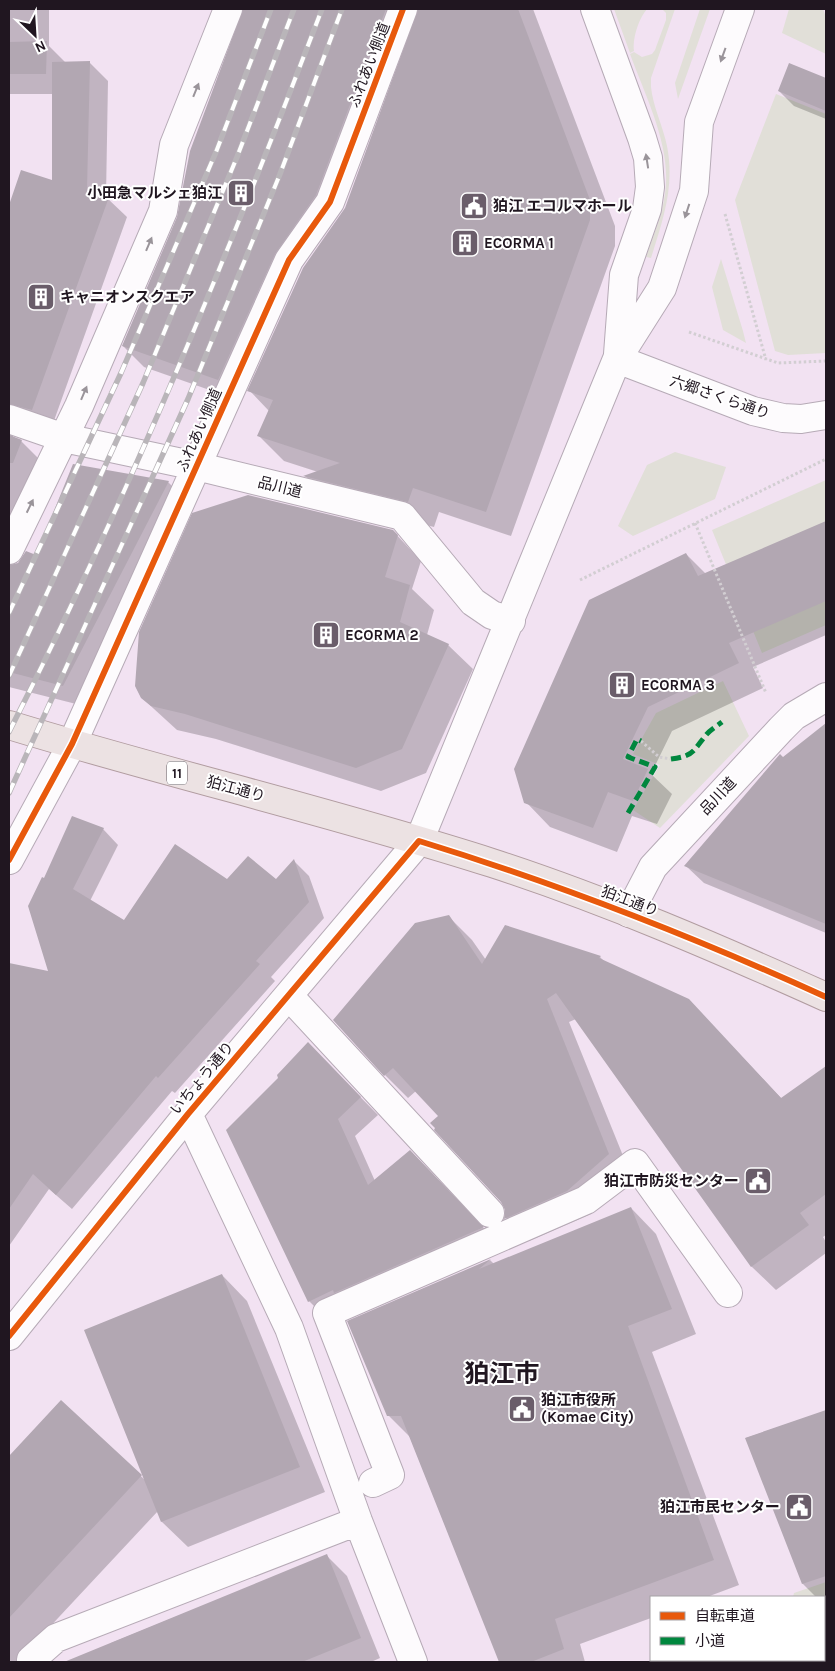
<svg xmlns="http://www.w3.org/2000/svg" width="835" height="1671" viewBox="0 0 835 1671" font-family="Karla,'Noto Sans JP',sans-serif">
<rect width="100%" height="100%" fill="#f2e2f2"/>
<path fill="#e1dfd8" d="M614,9H647C639,18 632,39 634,51L630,53Z
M662,9H675L651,78V87C653,107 663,126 667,146C675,186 663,220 651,258L646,257C653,236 662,216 665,194C672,147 646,98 630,54L634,52L642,57L652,54L655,50L666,20V13Z
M700,9H710L678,99L675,83Z
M789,9H823L826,17V54L782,33Z
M776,94L826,114V353L788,355L775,351L735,200Z
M721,259L743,331L746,343L723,330L712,287Z
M675,452L726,467L715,499L633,536L618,526L647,465Z
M826,480V625L762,653L712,530Z
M723,681L749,736L660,828L633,810L660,765L633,754L656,713Z
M826,1582V1629H824V1597H793L794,1593Z"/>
<path fill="#0003" d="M9,9H49V46L66,63L89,62L108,81L106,197L127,217L51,429L13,433V437L21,441L40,460L9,547V209L21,172L53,181V94H9Z
M244,9H413L238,400L144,367L123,346L179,218Z
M419,9H533L615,226V246L511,536L439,512L434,527L330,501L305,476L318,472L284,461L259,436L269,411L249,390L346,208Z
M790,65L826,80V119L794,106L779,91Z
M168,482L189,503L84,706L9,687V596L28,553L37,556Z
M826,522V635L753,667L763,688L672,731L651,774L672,794L657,824L632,816L617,852L550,827L526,802L686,554L706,574Z
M393,531L421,561L412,589L434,610L427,635L448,645L473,669L426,773L381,791L216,739L177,730L142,698Z
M826,725V933L704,883L686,866L783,759Z
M103,829L118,845L90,901L124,921L227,881L276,880L294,861L309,876L324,918L271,977L275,981L175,1093L172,1091L72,1209L49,1189L9,1246V965L50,972L45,879Z
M448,916L472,940L486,960L600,957L606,963L688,1000L782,1099L820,1072L826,1078V1235L823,1237L826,1242V1253L776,1290L752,1267L576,1019L569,1022L632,1178L591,1214L529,1241L506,1218L507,1210L502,1202L437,1129L440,1116L416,1091L408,1098L385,1075Z
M325,1061L378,1115L355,1136L375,1181L427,1169L500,1245L326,1318L309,1301Z
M631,1208L656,1234L696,1334L652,1352L739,1585L707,1597H651V1618L580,1644L585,1662H500L410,1437L388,1415L349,1322L490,1260L494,1264Z
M222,1275L247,1301L325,1492L188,1547L162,1522L158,1511L17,1662H12L9,1660V1458L61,1401L145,1480Z
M826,1411V1607L824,1605V1597H816L803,1584L746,1438Z
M327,1556L347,1576L380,1658L371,1662H119L111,1643Z"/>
<path fill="#b2a7b2" d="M243,9H386L316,195L275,254L218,380L122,346L177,217L190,151Z
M418,9H518L590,200V220L486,512L413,488L408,502L303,476L340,463L257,436L273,400L247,391L303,268L345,208Z
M47,41L46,74H9V42Z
M90,61L87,190L109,197L32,410L9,404V205L21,170L52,180V62Z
M789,63L826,78V111L778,91Z
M9,435L22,440L13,463H9Z
M73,464L169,481L63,686L9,672V565L18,563L26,551L36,555Z
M248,495L393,530L398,535L385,577L410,585L400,622L449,644L402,749L356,768L185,714L151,706L141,698L135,686L139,632L192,513Z
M826,521V601L729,643L739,663L648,707L623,759L648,769L633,801L608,792L593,828L524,803L514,769L589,600L686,553L698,576Z
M826,723V924L684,866L780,754L783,757Z
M72,816L104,828L73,889L124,920L175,844L227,879L248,856L276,879L294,859L309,902L256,961L260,964L158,1078L156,1076L56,1195L33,1174L9,1209V963L48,971L28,906L42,877L44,878Z
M449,915L482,964L505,925L601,956L599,958L689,999L781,1098L826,1066V1194L800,1213L809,1225L751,1267L556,993L547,999L609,1154L567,1191L504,1219L505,1210L501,1202L434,1130L435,1128L430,1123L438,1116L393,1068L384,1076L333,1020L415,923Z
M308,1042L361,1097L338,1119L368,1185L410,1150L484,1227L334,1293L333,1290L308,1302L226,1130L278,1078L277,1075Z
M631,1207L672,1309L628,1326L714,1560L555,1619L564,1649L531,1662H499L401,1416H387L347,1321L491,1259L479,1269Z
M222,1274L300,1467L161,1522L84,1330Z
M61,1400L142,1475L9,1618V1456Z
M826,1410V1576L802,1584L745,1438Z
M327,1554L361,1638L302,1662H64Z"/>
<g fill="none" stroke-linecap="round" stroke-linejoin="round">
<g stroke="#b6aab6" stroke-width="30">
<path id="minor" d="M595,9L642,138L648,158L650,187L647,209L624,275L618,354
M617,359L753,411L783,418L801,419L826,415
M9,419L64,438L196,466L402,516L473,602L492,615L511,621
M9,550L79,406L163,211L174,145L228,9
M9,860L72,744L289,260L330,202L403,9
M629,913L653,867L781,729L794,716L826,697
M289,996L490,1213
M188,1114L289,1328L358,1521L413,1662
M9,1336L188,1114L419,841L617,359L662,288L694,191L699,122L740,9
M373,1483L390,1475L327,1313L586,1200L635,1163L728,1293
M31,1660L56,1638L358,1521"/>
</g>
<g stroke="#b19ca0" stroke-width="30">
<path id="major" d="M9,725C169,774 333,812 492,863C606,900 717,948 826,997"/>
</g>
<path stroke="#d2ced2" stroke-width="3" stroke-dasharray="2.5 2.5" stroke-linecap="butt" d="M725,214L766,360
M689,332L778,363L826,361
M695,523L766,693
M580,580L826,459
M641,741L659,757L671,759"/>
<use href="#minor" stroke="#fdfbfd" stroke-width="28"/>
<use href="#major" stroke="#ece2e3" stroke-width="28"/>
<g stroke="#b9b5b9" stroke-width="5.5">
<path id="rail" d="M9,613L121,373L216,152L271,9
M9,676L143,383L237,157L294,9
M9,732C128,498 228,255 322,9
M9,793L188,399L280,174L342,9"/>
</g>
<use href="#rail" stroke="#fff" stroke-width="4" stroke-dasharray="11" stroke-linecap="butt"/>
<path stroke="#00873e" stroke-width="5" stroke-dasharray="10 5" stroke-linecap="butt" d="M671,759C694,756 693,751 706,735C710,730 717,726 722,722
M628,813L655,767L628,757L637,739L641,741"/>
<g stroke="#fff" stroke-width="9">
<path id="cycleway" d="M9,860L72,744L289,260L330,202L403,9
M9,1336L188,1114L419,841C559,884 694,937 826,997"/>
</g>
<use href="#cycleway" stroke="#e8590c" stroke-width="6"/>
</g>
<defs><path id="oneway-solid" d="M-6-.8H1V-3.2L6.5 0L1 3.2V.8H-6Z" transform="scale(1.25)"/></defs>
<g fill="#9a949a">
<use href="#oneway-solid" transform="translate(723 55) rotate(110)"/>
<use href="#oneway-solid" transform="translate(196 90) rotate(-68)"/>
<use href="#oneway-solid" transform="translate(647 161) rotate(-99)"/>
<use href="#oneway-solid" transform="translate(687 211) rotate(108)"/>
<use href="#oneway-solid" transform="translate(149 244) rotate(-67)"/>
<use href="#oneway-solid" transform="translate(84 393) rotate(-67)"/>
<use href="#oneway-solid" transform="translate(30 506) rotate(-64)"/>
</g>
<defs>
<g id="building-square" transform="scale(1.4375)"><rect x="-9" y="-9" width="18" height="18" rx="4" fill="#6a5d6a" stroke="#fff"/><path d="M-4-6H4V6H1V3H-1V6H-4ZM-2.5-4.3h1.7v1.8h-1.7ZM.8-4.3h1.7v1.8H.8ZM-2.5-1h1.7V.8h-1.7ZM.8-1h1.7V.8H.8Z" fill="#fff"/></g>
<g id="civic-square" transform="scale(1.4375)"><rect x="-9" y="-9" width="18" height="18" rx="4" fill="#6a5d6a" stroke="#fff"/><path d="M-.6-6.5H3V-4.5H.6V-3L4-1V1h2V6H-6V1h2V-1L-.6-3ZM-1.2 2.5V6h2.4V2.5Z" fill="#fff"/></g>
</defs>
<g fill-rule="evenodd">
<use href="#building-square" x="241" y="193"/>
<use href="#civic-square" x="474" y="206"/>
<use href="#building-square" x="465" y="243"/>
<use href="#building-square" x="41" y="297"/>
<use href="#building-square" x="326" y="635"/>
<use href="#building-square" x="622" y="685"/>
<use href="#civic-square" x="758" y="1181"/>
<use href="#civic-square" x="522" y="1409"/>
<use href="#civic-square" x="799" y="1507"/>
</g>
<g text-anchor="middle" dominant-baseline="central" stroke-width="4" stroke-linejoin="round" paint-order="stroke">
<rect fill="#fff" stroke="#635c63" stroke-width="1" x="167" y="761.5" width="20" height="23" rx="4"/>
<g font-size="14" font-weight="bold" fill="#201620">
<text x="177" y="773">11</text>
</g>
<g font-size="15" fill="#201620" stroke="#fff">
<text transform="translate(369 65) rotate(-69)">ふれあい側道</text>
<text transform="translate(720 397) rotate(19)">六郷さくら通り</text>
<text transform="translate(199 430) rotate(-66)">ふれあい側道</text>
<text transform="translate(280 487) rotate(14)">品川道</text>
<text transform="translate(236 789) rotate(15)">狛江通り</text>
<text transform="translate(718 796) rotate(-47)">品川道</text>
<text transform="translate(630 901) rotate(21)">狛江通り</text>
<text transform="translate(202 1078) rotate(-50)">いちょう通り</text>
</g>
<g font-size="15" font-weight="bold" fill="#201620" stroke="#fff" text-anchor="start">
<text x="222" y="193" text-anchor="end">小田急マルシェ狛江</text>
<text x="493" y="206">狛江 エコルマホール</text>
<text x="484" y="243">ECORMA 1</text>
<text x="60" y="297">キャニオンスクエア</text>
<text x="345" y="635">ECORMA 2</text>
<text x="641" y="685">ECORMA 3</text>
<text x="739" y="1181" text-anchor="end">狛江市防災センター</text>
<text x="541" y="1400">狛江市役所<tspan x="541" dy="17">(Komae City)</tspan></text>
<text x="780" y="1507" text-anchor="end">狛江市民センター</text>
</g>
<g font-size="25" font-weight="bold" fill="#201620" stroke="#fff">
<text x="502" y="1373">狛江市</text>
</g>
</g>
<rect width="835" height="1671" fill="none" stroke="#201620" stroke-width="20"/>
<rect x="650" y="1596" width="175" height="65" fill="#ffffff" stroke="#a6a2a6"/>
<rect x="660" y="1612" width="25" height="8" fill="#e8590c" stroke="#a6a2a6"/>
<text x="695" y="1621" font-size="15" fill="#201620">自転車道</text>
<rect x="660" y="1637" width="25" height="8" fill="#00873e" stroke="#a6a2a6"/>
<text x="695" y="1646" font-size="15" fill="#201620">小道</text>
<g transform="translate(35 35) rotate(155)" stroke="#ffffff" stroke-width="4" paint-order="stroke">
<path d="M0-4L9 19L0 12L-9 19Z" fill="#201620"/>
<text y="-8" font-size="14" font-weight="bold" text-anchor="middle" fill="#201620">N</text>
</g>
</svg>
